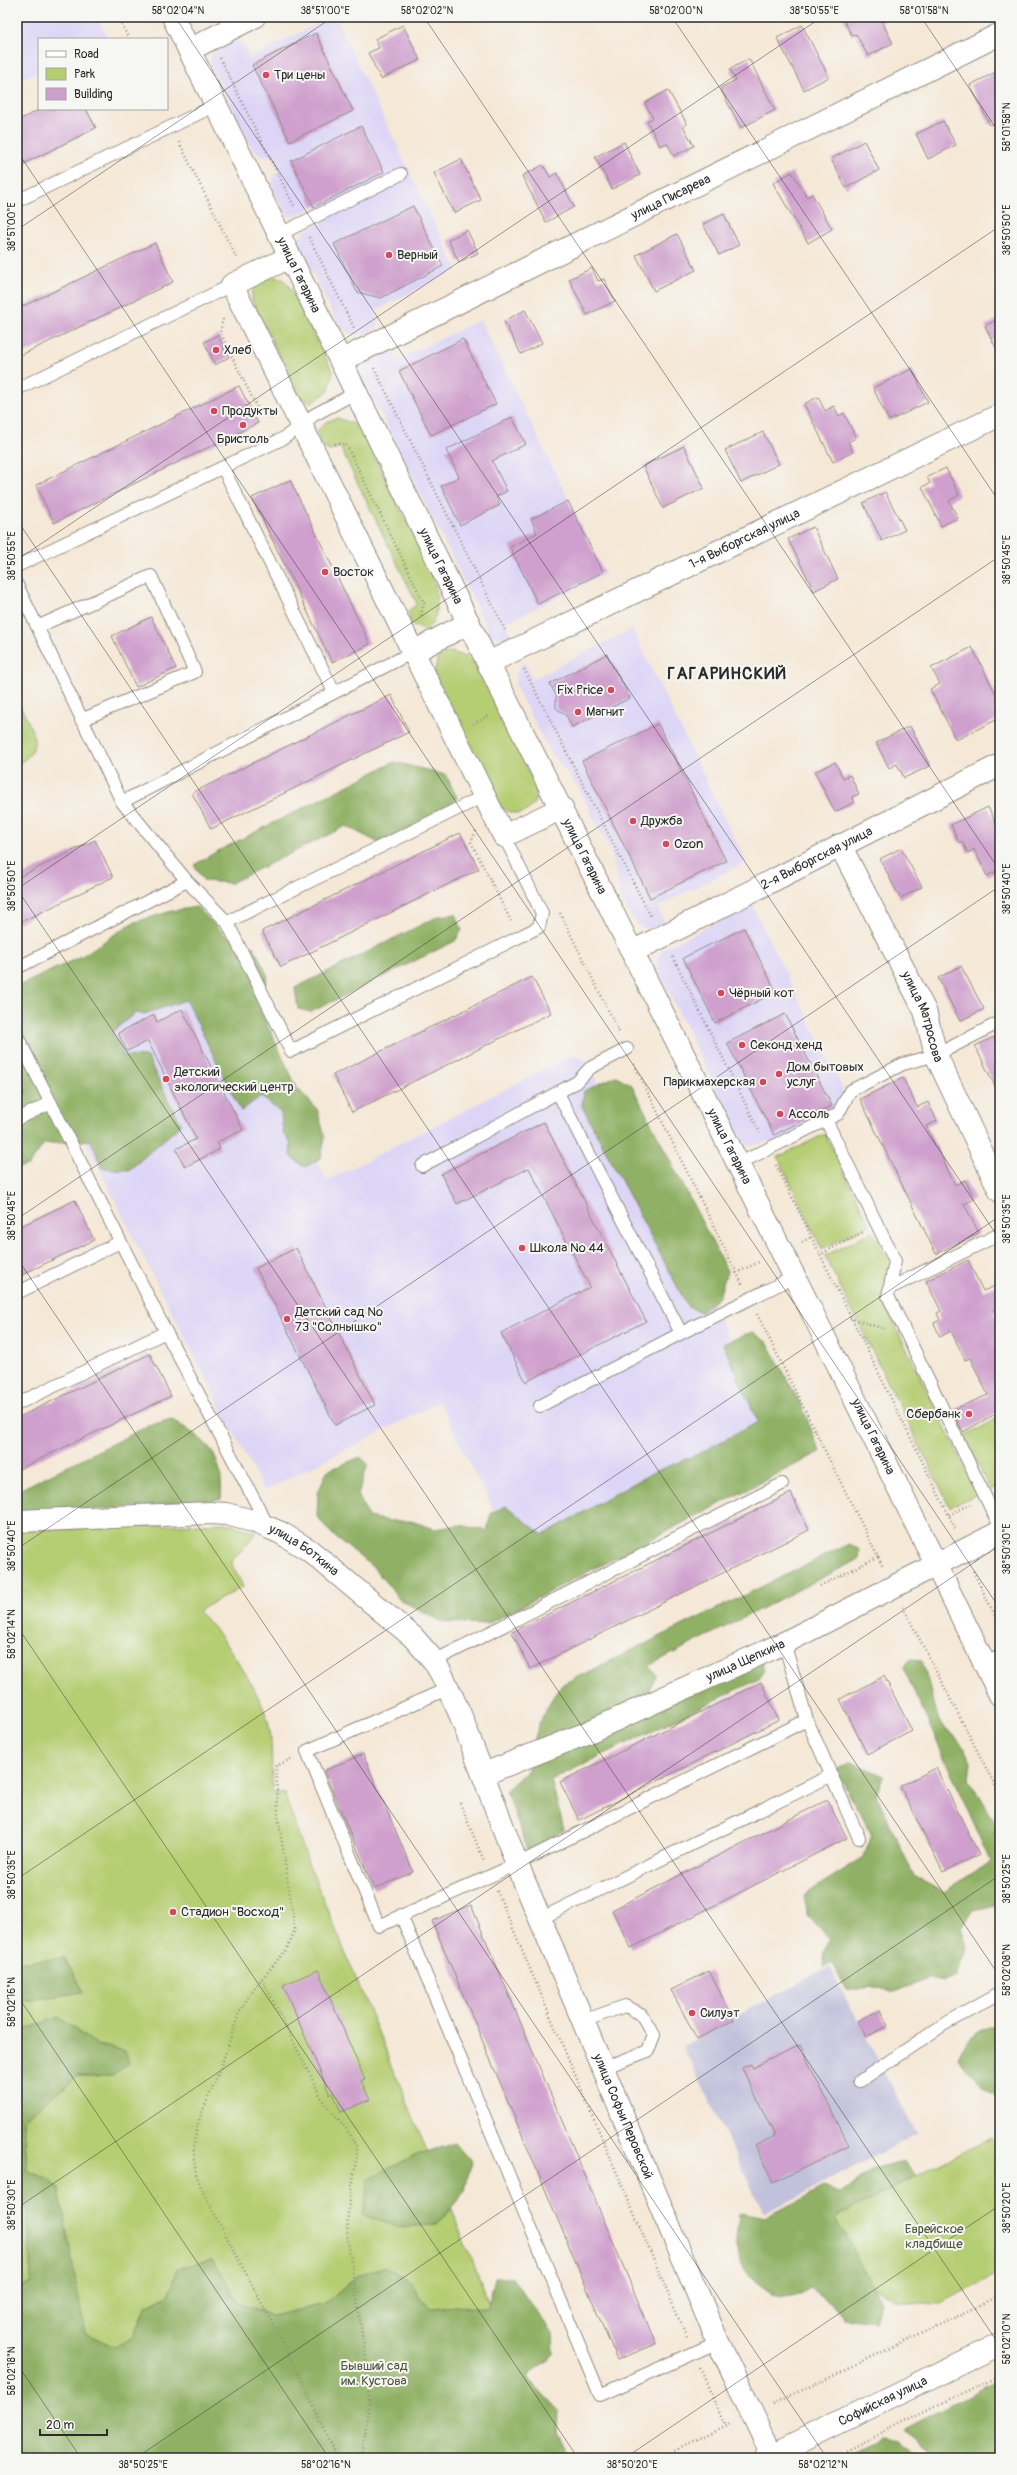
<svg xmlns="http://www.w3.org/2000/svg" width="1017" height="2475" viewBox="0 0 1017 2475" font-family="Pangolin,sans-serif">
<rect width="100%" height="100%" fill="#f6f6f2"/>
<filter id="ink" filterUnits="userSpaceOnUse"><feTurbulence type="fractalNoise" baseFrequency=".025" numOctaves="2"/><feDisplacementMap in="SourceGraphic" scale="8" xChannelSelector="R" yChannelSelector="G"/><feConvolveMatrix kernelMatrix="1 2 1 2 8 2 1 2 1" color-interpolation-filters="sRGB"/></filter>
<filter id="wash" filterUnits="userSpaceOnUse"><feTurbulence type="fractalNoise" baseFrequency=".012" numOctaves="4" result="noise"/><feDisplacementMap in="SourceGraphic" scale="16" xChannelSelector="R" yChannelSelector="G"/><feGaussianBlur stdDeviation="0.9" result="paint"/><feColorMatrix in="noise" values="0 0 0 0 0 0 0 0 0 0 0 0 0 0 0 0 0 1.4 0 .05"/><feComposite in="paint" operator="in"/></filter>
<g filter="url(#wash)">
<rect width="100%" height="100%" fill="#f5e8d7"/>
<path fill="#ddd5f6" d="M17,17H97L108,38L39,39V71L17,81Z
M331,17H335L457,270L374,311L378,320V326L370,332L360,335L350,334L340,328L300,247L299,241L302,233L315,225L324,223L316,206L295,216H288L285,213L271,186L274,175L279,171L272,155L263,156L253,151L211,65V55L214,50L228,41H235L242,43L250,58Z
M480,320L605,574L505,623L512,638L505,639L491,635L488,630L364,380L363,372L372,356L386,348H392L398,360Z
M632,629L746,862L657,907L665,924L654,929L642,928L632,918L622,899L611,853L580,790L549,750L517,690L515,682L519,667L524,662L533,679Z
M752,905L845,1093L831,1119L772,1148L769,1141L752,1146L747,1145L740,1138L657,968L658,956L663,949Z
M197,921L327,1181L572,1055L585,1059L717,1315L778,1440L524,1571L439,1402L264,1491L133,1237L21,1009Z"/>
<path fill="#c2c1dc" d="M829,1966L917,2134L764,2214L683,2046Z"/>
<path fill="#b6ce73" stroke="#707c4f" d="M275,277L282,278L289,286L333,372L329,390L312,403L300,398L252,300C250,286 261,278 275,277Z
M337,418L357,425L362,431L432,574C437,589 443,621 424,630L411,625L408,611L417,604L340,447L329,451C321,446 319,441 317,431L326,422Z
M450,652L467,657L476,665L535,784C542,810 517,823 499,805L434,673L438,658Z
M17,700C28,723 49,749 17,764Z
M825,1134L870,1225L822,1249L778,1157Z
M873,1231L889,1262L882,1299L978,1494L950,1507L825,1256Z
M998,1418L1000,1485L990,1490L964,1437Z
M225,1523L257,1532L231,1562L243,1587L198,1611C223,1635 261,1692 269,1725C273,1746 271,1771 272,1793H284L309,1865L450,2206L364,2208L363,2215L437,2225L451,2209L489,2304L487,2309L458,2306L430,2308L410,2282L359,2275L325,2304L272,2316L239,2302L212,2260L179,2268L169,2295L146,2306L133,2337L115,2347L84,2333L59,2188L48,2179L27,2170L24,2119L78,2076H111L125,2051L97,2045L58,2017L19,2032L17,2036V2002L82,1992L65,1958L17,1963V1531Z
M991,2138L1000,2155V2272L940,2304H922L897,2301L873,2287L836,2217Z
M17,2200L28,2209L31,2283L17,2290Z"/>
<path fill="#90b165" stroke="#5e6e48" d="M394,762L446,775L457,798L440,816L383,845L346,826L231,883L204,881L194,865L216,852Z
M197,907L226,936L254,947L268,977L256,1001L297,1088L317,1109L325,1137L321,1158L305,1167L290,1156L291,1144L283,1133L281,1113L261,1096L241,1111L186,1000L144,1014L135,1013L112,1032L124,1056L147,1057L181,1125L129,1170L102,1168L91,1140L44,1144L28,1166L17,1168V987L82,956L132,923L172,911Z
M456,914L462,930L455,941L311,1012L298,1009L295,988L439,916Z
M616,1076L631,1084L727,1271L719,1297L701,1312L688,1307L582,1106L584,1091Z
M752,1332L768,1343L803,1409L820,1452L487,1624L443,1622L400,1600L374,1568L335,1537L317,1517L318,1493L327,1471L360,1457L368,1464L358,1494L368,1517L390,1521H411L435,1529L460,1525L487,1531L491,1513L506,1506L543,1535L652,1473L696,1455L758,1422L723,1344Z
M171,1419C208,1442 224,1452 221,1499L124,1508L25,1513L17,1507V1491L148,1426Z
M849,1544L860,1550L859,1559L648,1666L656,1675L646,1696L761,1660L764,1672L759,1679L551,1780L564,1830L528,1850L506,1790L528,1770C533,1738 542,1708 563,1684Z
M911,1659L922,1660L939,1721L963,1746L971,1762L969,1779L1000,1830V1904L973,1910L961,1927L967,1947L956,1976L943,1981L930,1978L895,1992L870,1986L847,1990L831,1962L823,1966L825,1951L830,1940L808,1916L804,1895L864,1857L871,1833L836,1770L852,1762L884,1776L876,1794L914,1876L944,1892L991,1861L903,1667Z
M65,1958L83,1992L17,2002V1963Z
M58,2017L97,2045L125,2051L129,2063L111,2076H78L24,2119L27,2170L48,2179L59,2188L85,2333L115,2347L133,2337L146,2306L169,2295L178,2268L212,2260L239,2302L272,2316L325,2304L359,2275L385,2266L410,2282L430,2308L458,2306L487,2309L495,2278H512L553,2334L554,2353L528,2378L559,2411L558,2432L571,2458H17V2290L31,2283L28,2210L17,2200V2036L19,2032Z
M1000,2027V2099L968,2072L958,2058C965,2035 976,2028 1000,2027Z
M455,2143L471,2162L465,2191L437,2225L398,2227L363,2215L369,2179L413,2156Z
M902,2161L917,2175L836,2217L881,2302L875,2322L844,2318L830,2302L811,2288C804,2291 797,2296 791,2297C773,2301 744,2276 739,2260C734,2246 739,2227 740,2213L765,2218L824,2187L841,2194L871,2170Z
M1000,2379V2458H932L915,2439L903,2430Z
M882,2439L897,2442L917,2458H844Z"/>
<g id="blocks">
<path fill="#cfa0cd" d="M847,17H891L882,22L893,43L868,56L856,34L852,36L843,19Z
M403,25L420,60L381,79L368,53L379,48L375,39Z
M802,25L829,77L804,90L777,38Z
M316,33L353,111L290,141L252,65Z
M749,59L775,110L741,128L720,88L736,80L730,69Z
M1000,70V121L990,125L970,85Z
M668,90L687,124L683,126L694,146L674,156L667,143L660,146L647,121L653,118L645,103Z
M41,109H86L96,128L17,167V121Z
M943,121L956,145L928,159L916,134Z
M361,126L384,172L314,207L291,161Z
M864,141L879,170L846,188L831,159Z
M624,142L640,175L612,189L595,157Z
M461,159L481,200L454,213L434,173Z
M543,165L550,177L557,173L574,207L546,222L522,176Z
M792,172L807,197L812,194L832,229L808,243L773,183Z
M413,206L443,266L381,298L357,292L334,244Z
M724,214L739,245L719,255L703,224Z
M467,230L478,253L459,262L448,240Z
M677,234L696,270L654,291L636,255Z
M155,243L173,282L17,357V309Z
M592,268L598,281L604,279L615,301L587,315L569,279Z
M525,310L542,343L521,354L504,321Z
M1000,318V356L985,326Z
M218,335L229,357L215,365L204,342Z
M463,339L496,404L431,435L399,371Z
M912,369L928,402L889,421L873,388Z
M239,386L258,423L54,523L36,485Z
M818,397L825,411L834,406L839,416L844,413L856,438L848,442L853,452L833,462L804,404Z
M512,417L526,444L492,461L507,491L496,497L500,505L460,525L441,486L459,477L446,450Z
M763,432L779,464L741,483L725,450Z
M684,446L704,488L663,508L643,466Z
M946,468L959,495L949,501L958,518L941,526L922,487L930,483L927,477Z
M290,480L370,644L332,662L252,498Z
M885,492L905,530L882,541L863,503Z
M568,501L603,572L538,604L510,547L537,533L531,519Z
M813,527L838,579L814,591L788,539Z
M151,617L176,668L136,687L112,636Z
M972,647L1000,702V718L956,740L930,689L940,684L931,668Z
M607,654L630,698L572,727L566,715L556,708V695L550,684Z
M391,695L409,732L211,829L192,793Z
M658,724L726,861L650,898L582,761Z
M910,726L930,766L904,778L897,764L889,768L876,743Z
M835,762L843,778L850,775L859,794L852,797L855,802L835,812L815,772Z
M988,807L1000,832V869L987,876L974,849L968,853L962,841L959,843L951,825Z
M460,833L479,869L281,967L262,931Z
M95,840L113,877L17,924V878Z
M901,848L922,887L900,898L880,859Z
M744,928L776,992L715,1023L683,958Z
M961,966L984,1009L960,1021L938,978Z
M532,977L551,1013L352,1112L333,1075Z
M182,1009L243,1130L217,1142L220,1149L185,1167L176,1149L196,1139L148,1041L127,1051L118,1033L154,1015L157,1022Z
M785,1014L832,1106L774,1135L727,1043Z
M994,1037L997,1044L1000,1043V1084L995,1086L975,1046Z
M903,1078L917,1107L928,1102L937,1121L926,1126L955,1185L965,1180L975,1199L964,1204L979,1233L936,1254L860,1099Z
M17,1080L24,1094L17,1097Z
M544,1122L646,1321L526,1382L501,1333L590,1287L529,1168L457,1204L441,1174Z
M75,1200L94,1240L17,1277V1228Z
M296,1248L375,1405L335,1425L256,1268Z
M968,1260L983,1291L1000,1284V1306L993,1310L1000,1324V1419L997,1413L963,1432L952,1410L988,1395L970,1358L965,1360L951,1331L940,1337L934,1323L940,1320L937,1313L941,1311L926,1281Z
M150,1354L171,1396L17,1470V1418Z
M791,1493L809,1530L530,1669L512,1632Z
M884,1676L912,1731L867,1754L840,1699Z
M761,1682L779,1720L579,1820L560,1782Z
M363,1754L413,1872L374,1889L324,1771Z
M936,1768L979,1854L943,1872L900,1786Z
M827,1800L847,1838L631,1948L612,1910Z
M471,1905L656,2344L617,2360L432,1921Z
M318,1970L365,2080L361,2081L370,2100L341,2112L333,2093L330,2095L283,1985Z
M709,1971L734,2020L697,2039L671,1990Z
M880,2010L888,2026L866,2037L858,2021Z
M800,2045L849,2146L773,2183L755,2146L775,2136L742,2068L750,2064L752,2068Z"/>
</g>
</g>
<g filter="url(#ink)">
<use href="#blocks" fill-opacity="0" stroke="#908a81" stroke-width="1"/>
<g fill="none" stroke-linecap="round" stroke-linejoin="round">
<g stroke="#908a81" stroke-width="14">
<path id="lane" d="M17,201L216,105
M280,234L401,174
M17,389L232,285
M223,468L334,692
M17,566L284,438L314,415L357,392
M17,585L122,802L187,881L227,922L291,1051L539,927L542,913L504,836
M37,627L151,576L195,672L81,720
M122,802L413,652
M227,922L484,796
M17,968L187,881
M17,1036L166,1332L268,1526
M558,1093L681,1333
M17,1119L51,1103
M826,1120L895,1261L888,1296L1000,1527
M738,1164L838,1114L850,1091L903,1064L936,1055L1000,1022
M422,1166L577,1082L590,1068L627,1049
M890,1288L1000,1234
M17,1293L120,1242
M17,1404L166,1332
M540,1406L699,1324L794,1277
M434,1661L782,1484
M984,1664L1000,1656
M449,1688L307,1751L379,1926L517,1864L807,1720L784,1643
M807,1720L859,1838
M401,1915L600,2395L718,2342
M540,1919L830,1776
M583,2021L625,2006L641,2014L654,2035L648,2051L603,2068
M860,2081L943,2025L1000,1993"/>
</g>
<g stroke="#908a81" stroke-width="24">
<g id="street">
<path d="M189,50L254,17"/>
<path d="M290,257L232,285L504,836L562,808"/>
<path id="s1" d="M342,360L1000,34"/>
<path d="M413,652L469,623"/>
<path id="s2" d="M488,663L1000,415"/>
<path id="s3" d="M840,845L925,1011L936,1055L1000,1191"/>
<path id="s4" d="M632,952L1000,765"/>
<path id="s5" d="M17,1521L210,1513L226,1514L253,1521L281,1533L309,1550L413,1637L434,1661L442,1675L460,1714L517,1864L718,2342L772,2455"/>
<path id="s6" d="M484,1774L582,1735L784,1643L1000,1532"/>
</g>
</g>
<g stroke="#908a81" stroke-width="24">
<g id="secondary">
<path id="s7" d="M173,17L488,663L811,1310L1000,1695"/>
<path id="s8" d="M766,2458L1000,2344"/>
</g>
</g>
<path stroke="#908a81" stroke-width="2.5" stroke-dasharray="1 3" stroke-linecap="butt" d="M118,17L129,39
M220,58L295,208
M179,142L237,259
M309,237L355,330
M223,319L220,332L260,414L273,419
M374,368L505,630
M335,444H346L424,603L421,616
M524,669L651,917
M473,724L490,715
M476,831L471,842L511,921
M560,913L620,1034
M673,957L760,1133
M634,1064L742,1284
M776,1165L956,1530
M802,1242L811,1237
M819,1255L863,1232
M736,1273L761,1261
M757,1314L883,1567
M850,1318L885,1329
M949,1515L971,1504
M973,1571L1000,1626
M820,1586L879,1556
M903,1607L1000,1795
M291,1759L276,1766L278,1816L295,1929L287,1949L251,1992L239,2013L220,2069L199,2120L193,2148L196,2174L202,2190L291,2359L338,2458
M460,1803L484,1861
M497,1891L687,2338
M262,1979L323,2101L346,2128L356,2145L357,2155L348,2212L347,2235L366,2359L369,2401L362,2458
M700,2368L725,2426
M773,2404L1000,2296
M660,2458L732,2423
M831,2458L1000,2374"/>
<use href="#lane" stroke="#fff" stroke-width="12"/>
<use href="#street" stroke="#fff" stroke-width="22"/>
<use href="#secondary" stroke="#fff" stroke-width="22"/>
</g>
</g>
<path fill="none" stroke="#2b2b2b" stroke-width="1" stroke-opacity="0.45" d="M175,17L1000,1240M424,17L1000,871M672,17L1000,503M921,17L1000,134M17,151L1000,1609M17,230L333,17M17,520L1000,1977M17,560L822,17M17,889L1000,226M17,889L1000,2346M17,1219L1000,556M17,1258L827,2458M17,1549L1000,886M17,1626L578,2458M17,1879L1000,1216M17,1995L329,2458M17,2208L1000,1545M17,2364L81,2458M136,2458L1000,1875M625,2458L1000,2205"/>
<g fill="#d1495b" stroke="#f6f6f2" stroke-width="1.5">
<circle cx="266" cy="75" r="4"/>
<circle cx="389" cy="255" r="4"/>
<circle cx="216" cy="350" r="4"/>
<circle cx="214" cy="411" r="4"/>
<circle cx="243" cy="425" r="4"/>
<circle cx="325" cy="572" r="4"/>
<circle cx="611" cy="690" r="4"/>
<circle cx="578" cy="712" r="4"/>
<circle cx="633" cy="821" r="4"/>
<circle cx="666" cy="844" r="4"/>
<circle cx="721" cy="993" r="4"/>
<circle cx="742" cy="1045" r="4"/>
<circle cx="779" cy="1074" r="4"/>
<circle cx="166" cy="1079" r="4"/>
<circle cx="763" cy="1082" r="4"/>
<circle cx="780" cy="1114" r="4"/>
<circle cx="522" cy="1248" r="4"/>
<circle cx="287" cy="1319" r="4"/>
<circle cx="969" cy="1414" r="4"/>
<circle cx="173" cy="1912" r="4"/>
<circle cx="692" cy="2013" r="4"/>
</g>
<g text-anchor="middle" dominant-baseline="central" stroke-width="4" stroke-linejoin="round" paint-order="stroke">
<g font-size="13" fill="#2b2b2b" stroke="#f6f6f2" text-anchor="start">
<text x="274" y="75">Три цены</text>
<text x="397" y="255">Верный</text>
<text x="224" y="350">Хлеб</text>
<text x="222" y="411">Продукты</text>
<text x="243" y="439" text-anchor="middle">Бристоль</text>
<text x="333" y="572">Восток</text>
<text x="603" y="690" text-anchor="end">Fix Price</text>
<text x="586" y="712">Магнит</text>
<text x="641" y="821">Дружба</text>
<text x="674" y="844">Ozon</text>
<text x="729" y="993">Чёрный кот</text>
<text x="750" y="1045">Секонд хенд</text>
<text x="787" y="1067">Дом бытовых<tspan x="787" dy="15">услуг</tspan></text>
<text x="174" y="1072">Детский<tspan x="174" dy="15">экологический центр</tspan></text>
<text x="755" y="1082" text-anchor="end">Парикмахерская</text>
<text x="788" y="1114">Ассоль</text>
<text x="530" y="1248">Школа № 44</text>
<text x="295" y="1312">Детский сад №<tspan x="295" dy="15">73 "Солнышко"</tspan></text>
<text x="961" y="1414" text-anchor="end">Сбербанк</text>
<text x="181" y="1912">Стадион "Восход"</text>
<text x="700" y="2013">Силуэт</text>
</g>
<g font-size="13" fill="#2b2b2b" stroke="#f6f6f2">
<text stroke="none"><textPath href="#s1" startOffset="367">улица Писарева</textPath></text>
<text stroke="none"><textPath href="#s7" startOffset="287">улица Гагарина</textPath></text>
<text stroke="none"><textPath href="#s2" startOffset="285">1-я Выборгская улица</textPath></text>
<text stroke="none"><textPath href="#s7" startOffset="611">улица Гагарина</textPath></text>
<text stroke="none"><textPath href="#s7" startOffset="935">улица Гагарина</textPath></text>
<text stroke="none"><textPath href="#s4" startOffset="207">2-я Выборгская улица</textPath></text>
<text stroke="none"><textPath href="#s3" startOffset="191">улица Матросова</textPath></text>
<text stroke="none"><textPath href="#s7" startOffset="1259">улица Гагарина</textPath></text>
<text stroke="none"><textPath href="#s7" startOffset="1583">улица Гагарина</textPath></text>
<text stroke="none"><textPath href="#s5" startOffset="296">улица Боткина</textPath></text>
<text stroke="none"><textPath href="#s6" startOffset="285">улица Щепкина</textPath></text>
<text stroke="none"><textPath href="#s5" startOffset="961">улица Софьи Перовской</textPath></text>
<text stroke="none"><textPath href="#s8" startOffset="130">Софийская улица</textPath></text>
</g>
<g font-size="13" fill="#4e543d" stroke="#f6f6f2">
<text x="934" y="2229">Еврейское<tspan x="934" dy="15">кладбище</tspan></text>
<text x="374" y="2366">Бывший сад<tspan x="374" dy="15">им. Кустова</tspan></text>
</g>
<g font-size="17" font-weight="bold" letter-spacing="1" fill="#2b2b2b" stroke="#f6f6f2">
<text x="727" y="673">ГАГАРИНСКИЙ</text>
</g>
</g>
<rect width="1017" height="2475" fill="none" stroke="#f6f6f2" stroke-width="44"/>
<rect x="38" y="38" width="130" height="72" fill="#f6f6f2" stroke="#a5a5a2"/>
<rect x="46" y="51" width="20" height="6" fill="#ffffff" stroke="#a5a5a2"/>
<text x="74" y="58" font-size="12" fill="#2b2b2b">Road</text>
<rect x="46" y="68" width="20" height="12" fill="#b6ce73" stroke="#a5a5a2"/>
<text x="74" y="78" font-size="12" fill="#2b2b2b">Park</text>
<rect x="46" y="88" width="20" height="12" fill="#cfa0cd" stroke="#a5a5a2"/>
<text x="74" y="98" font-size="12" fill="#2b2b2b">Building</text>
<path d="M40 2429v6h67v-6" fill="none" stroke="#2b2b2b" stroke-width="2"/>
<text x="46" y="2429" font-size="12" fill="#2b2b2b" stroke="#f6f6f2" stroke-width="3" paint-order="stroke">20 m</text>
<rect x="22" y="22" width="973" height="2431" fill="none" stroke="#2b2b2b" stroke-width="1.5"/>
<g font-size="10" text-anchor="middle" fill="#2b2b2b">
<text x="178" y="14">58°02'04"N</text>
<text x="325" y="14">38°51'00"E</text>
<text x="427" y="14">58°02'02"N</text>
<text x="676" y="14">58°02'00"N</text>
<text x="814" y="14">38°50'55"E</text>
<text x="924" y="14">58°01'58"N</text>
<text transform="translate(1006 127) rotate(-90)" y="4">58°01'58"N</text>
<text transform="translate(11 227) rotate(-90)" y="4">38°51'00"E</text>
<text transform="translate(1006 230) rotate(-90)" y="4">38°50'50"E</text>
<text transform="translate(11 556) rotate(-90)" y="4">38°50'55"E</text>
<text transform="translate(1006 560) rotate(-90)" y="4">38°50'45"E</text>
<text transform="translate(11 886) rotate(-90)" y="4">38°50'50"E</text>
<text transform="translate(1006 889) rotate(-90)" y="4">38°50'40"E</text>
<text transform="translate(11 1216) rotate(-90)" y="4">38°50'45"E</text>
<text transform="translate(1006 1219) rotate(-90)" y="4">38°50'35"E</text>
<text transform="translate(11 1546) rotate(-90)" y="4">38°50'40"E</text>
<text transform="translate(1006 1549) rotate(-90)" y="4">38°50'30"E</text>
<text transform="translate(11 1634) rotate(-90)" y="4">58°02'14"N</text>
<text transform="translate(11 1875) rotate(-90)" y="4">38°50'35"E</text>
<text transform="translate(1006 1879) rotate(-90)" y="4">38°50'25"E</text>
<text transform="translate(1006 1970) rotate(-90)" y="4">58°02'08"N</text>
<text transform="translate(11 2002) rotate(-90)" y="4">58°02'16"N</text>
<text transform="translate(11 2205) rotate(-90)" y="4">38°50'30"E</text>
<text transform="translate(1006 2208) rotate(-90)" y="4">38°50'20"E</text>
<text transform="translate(1006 2339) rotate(-90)" y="4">58°02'10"N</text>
<text transform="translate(11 2371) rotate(-90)" y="4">58°02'18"N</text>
<text x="143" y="2468">38°50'25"E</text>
<text x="326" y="2468">58°02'16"N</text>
<text x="632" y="2468">38°50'20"E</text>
<text x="823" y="2468">58°02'12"N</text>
</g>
</svg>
